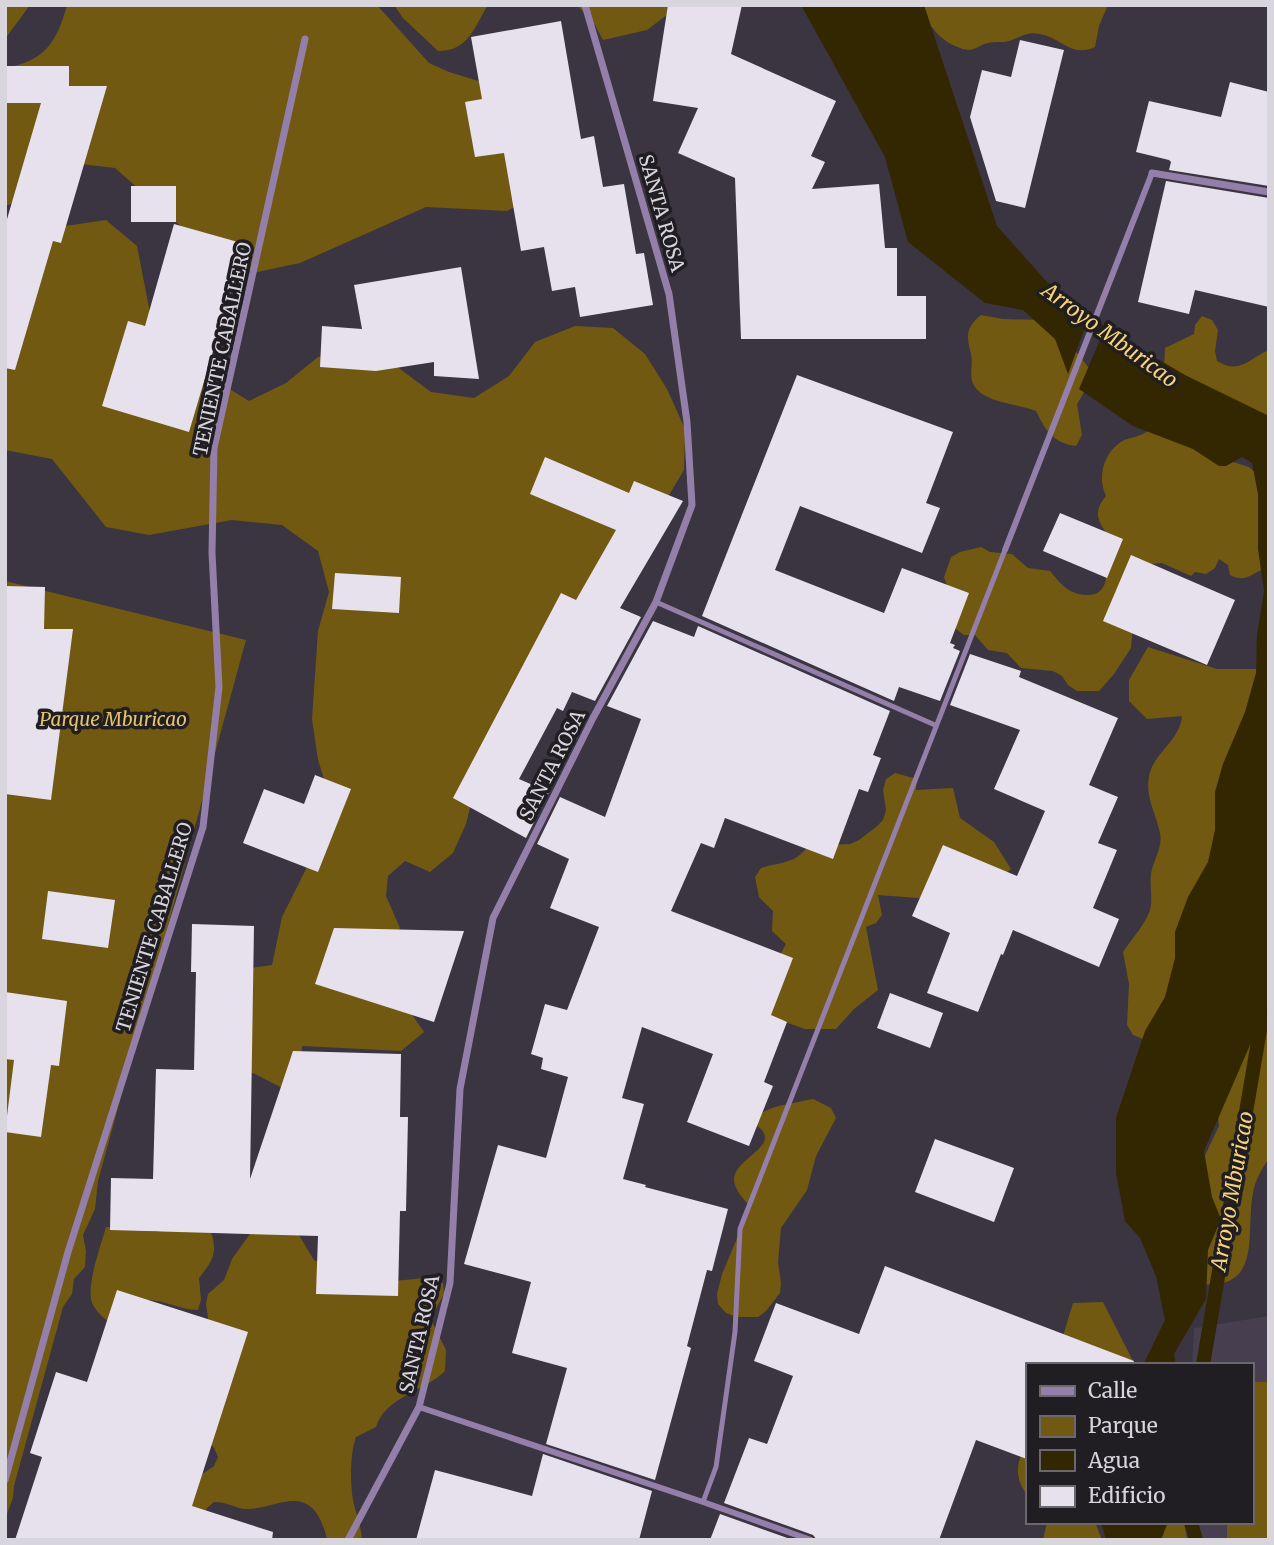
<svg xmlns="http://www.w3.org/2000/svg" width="1274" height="1545" viewBox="0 0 1274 1545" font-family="Merriweather,serif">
<rect width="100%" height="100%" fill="#3a3540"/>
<path fill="#473f4f" d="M1269,1316V1540H1184V1522H1251V1365H1192L1194,1328Z"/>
<path fill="#715912" d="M5,5H30L5,39Z
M67,5H377L429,63L449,72L508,90L546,191L507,211L426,207L300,263L257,272L214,263L184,229L115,168L72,163L41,193L5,206V68C45,61 57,42 67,5Z
M394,5H488C474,27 469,51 438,51L403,18Z
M577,5H680L647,30L603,40L595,25Z
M886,5H1108L1099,26L1095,47C1071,58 1062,38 1040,34C1027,31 1021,37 1009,41C1003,43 995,41 988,43C981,44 976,50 968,50C954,48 939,38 932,27L922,28Z
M106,220L137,246L153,328L173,363L210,377L249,401L286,383L318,357L357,355L396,366L431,392L474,398L509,376L535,342L575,326L613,328L645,354L667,389L685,429L684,470L662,507L600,561L576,600L548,629L476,784L466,824L453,853L430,872L405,861L388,876L386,896L400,928L390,955L404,1003L424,1032L401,1051L302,1046L300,1076L290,1092L243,1068L250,968L272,965L282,917L320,841L331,801L318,760L312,719L318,631L329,592L318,551L282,525L232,520L149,535L106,527L52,459L5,450V270L65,226Z
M981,315L1003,319L1039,320L1058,329L1092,372L1088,386L1077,404L1082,435L1076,446C1053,443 1045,430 1036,411C1018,403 980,404 972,381C970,373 973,362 971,354C966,336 966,327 981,315Z
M1202,316L1212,320L1218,330L1215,351L1217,361C1240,375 1248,359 1269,350V421L1164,368L1165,348L1194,334L1195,325Z
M1160,420L1217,457L1249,467L1257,474L1267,568C1252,572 1247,584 1230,575L1228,565L1219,559L1215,568L1206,574L1195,572L1191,576L1162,563L1151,564L1133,626L1131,648L1114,674L1099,691H1077L1068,685L1062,676L1053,671L1021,668L1007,653L988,650L975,635H964L956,629L954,607L944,577L951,557L960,552L981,547L990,552L1012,554L1028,568L1050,571C1060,583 1068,594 1086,595C1108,596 1107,576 1107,559C1107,552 1108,543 1107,536C1105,529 1099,524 1098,516C1097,508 1101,502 1106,496C1098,480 1102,457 1117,445C1124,438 1134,438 1143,434C1149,431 1155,425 1160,420Z
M5,581L246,640L98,1181L95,1209L83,1235L86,1251L85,1267L74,1279L72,1294L63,1307L14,1486L13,1498L5,1519Z
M1148,647L1217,669H1262L1269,750L1257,837L1143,1039L1133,1035L1127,1025L1129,984L1123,952C1131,940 1141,929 1147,917C1155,904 1149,888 1151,874C1153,860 1163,848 1160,833C1156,813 1145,798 1149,776C1154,752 1180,741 1182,716L1147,719L1129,701V680Z
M895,773L917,779L916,790L953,788L960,818L994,842L1011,869L986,890L958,901L878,895L882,915L876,923L866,927L878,990L854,1009L836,1029H805L766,1015L768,977L786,944L772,931L773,911L759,897L755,877L761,868C780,862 796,864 808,846L850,844L859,840L876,827L883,820L886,810L883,790L886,779Z
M1269,921V1158C1262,1169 1255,1180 1253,1193C1245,1234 1264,1291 1198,1284L1199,1168L1219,1126L1217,1106Z
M813,1099L831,1108L836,1118L816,1156L807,1190L781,1228L778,1262L781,1283L780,1293L766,1311L758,1317H737L726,1313L718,1304L717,1294L722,1274L750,1207C744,1199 734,1190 734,1179C735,1156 792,1143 749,1121C771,1104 787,1105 813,1099Z
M194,1224L210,1229C218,1252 214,1259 199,1278L201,1300L198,1310C180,1310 165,1300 147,1300L117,1327C107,1322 93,1310 91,1299C88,1280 101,1245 106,1227L156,1232Z
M259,1227L297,1232L314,1260L334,1269L394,1281L435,1277L443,1283L444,1294L434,1312L432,1322L446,1350L445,1371C424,1392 386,1396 376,1427L356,1437C350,1454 350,1482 353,1500C356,1514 361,1526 362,1540H327C326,1532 323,1526 320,1519C303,1485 272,1510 246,1509C237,1509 228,1502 214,1502L207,1508L202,1518L142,1471L194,1469L204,1473L214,1466L218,1457L214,1448L207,1439L209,1325L206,1304L208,1294L224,1280L232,1259L250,1234Z
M1103,1302L1135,1365H1057L1063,1336L1073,1303Z
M1251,1382H1269V1540H1227V1522H1251Z
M1027,1445V1494C1014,1480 1016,1459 1027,1445Z
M1047,1522H1095L1102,1540H1043Z
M1126,1522H1184L1187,1540H1125Z"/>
<path fill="#332702" d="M801,5H924L997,226L1047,282L1090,314L1068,374L1055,339L1023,310L985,303L908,242L885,157Z
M1105,328L1185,375L1269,416V1022L1250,1045L1204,1151L1212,1197L1221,1219L1208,1250L1206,1299L1174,1354L1176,1365H1143L1165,1320L1156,1276L1140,1238L1125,1221L1116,1173V1118L1145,1031L1165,997L1175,958V932L1188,897L1208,862L1215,830V792L1223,764L1245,712L1256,673L1257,635L1264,591L1258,549V494L1252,463L1242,457L1226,466H1219L1193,449L1133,426L1079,389Z
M1101,1522H1168L1161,1540H1106Z"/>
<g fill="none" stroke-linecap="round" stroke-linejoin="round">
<path stroke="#332702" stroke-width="14" d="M1072,310L1117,344
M1203,1365L1262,1018
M1191,1522L1196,1540"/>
</g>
<path fill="#e7e0ed" d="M668,5H742L731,54L836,101L811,156L825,162L812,189L879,184L885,248H897V296H926V339H741L735,178L678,153L698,108L653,101Z
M561,21L581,139L594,136L603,187L624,184L636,254L644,253L653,305L580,317L575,287L552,291L544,247L521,251L504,153L475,157L465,102L482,99L471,37Z
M1020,40L1064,50L1025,208L996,201L970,117L982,70L1011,77Z
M5,66H69V86H107L61,243L53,241L15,370L5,368V226L41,103H5Z
M1230,82L1269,92V186L1169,170L1171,162L1169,160L1136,152L1149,101L1221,117Z
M1166,181L1269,198V307L1195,290L1189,314L1138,302Z
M131,186H176V222H131Z
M174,224L245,244L189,432L102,406L128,321L145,326Z
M461,267L479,379L434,376V362L376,371L320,367L322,326L362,329L354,285Z
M797,375L953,432L926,503L940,508L922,553L800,506L775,570L884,613L902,568L969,593L950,643L955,645L953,648L960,651L940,701L899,687L894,701L702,616Z
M545,457L629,493L634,481L683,501L620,608L641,617L595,701L572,692L563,711L557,708L519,779L549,792L526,838L453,798L561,593L576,600L616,530L530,494Z
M1060,513L1123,539L1107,578L1043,551Z
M1131,555L1235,600L1207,665L1103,621Z
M335,573L401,577L399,613L332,609Z
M5,586L45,587L44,629H73L51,800L5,794Z
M653,621L694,637L698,626L890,711L873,755L881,758L868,792L859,789L833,859L725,818L714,848L701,843L671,911L793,958L771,1015L787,1022L764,1082L773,1086L749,1146L687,1122L713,1054L642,1027L622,1098L644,1104L623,1179L646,1185L645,1187L728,1209L712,1271L707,1270L687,1346L691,1348L655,1480L546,1444L567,1368L512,1353L531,1282L464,1264L498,1145L546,1158L568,1077L541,1069L543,1058L531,1054L545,1004L567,1010L599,927L550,908L569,859L537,844L560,797L605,817L641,719L607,706Z
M970,654L1021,671L1019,677L1118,718L1089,785L1118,797L1098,843L1117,850L1093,908L1119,919L1099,967L1013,930L1003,955L1001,954L978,1012L927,993L950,933L912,916L943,845L1017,876L1045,811L994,789L1020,730L950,705Z
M315,775L351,789L318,872L243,843L264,789L304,804Z
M48,891L115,900L108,948L42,939Z
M192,924L254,926L250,1179L293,1051L401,1054L400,1117H408L406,1211H400L398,1296L316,1294L318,1236L110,1230L111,1178L153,1179L156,1069L194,1070L196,972H191Z
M334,928L464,931L434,1022L315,984Z
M5,992L67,1001L59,1066L51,1065L41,1137L5,1132L14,1060L5,1059Z
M890,993L943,1013L930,1048L877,1028Z
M935,1139L1014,1168L994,1222L915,1192Z
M885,1266L1134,1361L1133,1365H1027V1459L976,1440L939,1540H817L813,1535L724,1503L749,1438L767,1444L793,1376L754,1361L776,1303L859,1334Z
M117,1290L248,1332L192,1506L273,1532L272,1540H15L42,1457L30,1453L56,1372L87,1382Z
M543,1454L652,1491L639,1540H416L435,1470L532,1496Z
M720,1514L793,1540H710Z"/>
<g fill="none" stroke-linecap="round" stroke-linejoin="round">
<path stroke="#947faa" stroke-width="5" d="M656,602L935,725
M703,1502L716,1467L735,1332L740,1229L1005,550"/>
<path stroke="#947faa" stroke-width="6" d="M1005,550L1152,173
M419,1407L703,1502L811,1540"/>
<path stroke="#947faa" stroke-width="7" d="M1152,173L1269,192
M5,1480L68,1252L203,827L219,687L212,553L214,448L305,39
M348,1540L419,1407L450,1283L460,1089L493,918L593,718L656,602L692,505L687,422L669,294L585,5"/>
</g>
<g text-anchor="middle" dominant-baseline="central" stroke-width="7" stroke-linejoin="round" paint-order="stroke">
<g font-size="19" fill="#d8d5dc" stroke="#201e23">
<text transform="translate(662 213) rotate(74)">SANTA ROSA</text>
<text transform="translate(222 349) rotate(-78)">TENIENTE CABALLERO</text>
<text transform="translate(552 765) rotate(-63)">SANTA ROSA</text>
<text transform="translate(154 927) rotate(-73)">TENIENTE CABALLERO</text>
<text transform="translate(419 1334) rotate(-77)">SANTA ROSA</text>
</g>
<g font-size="19" font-style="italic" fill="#e7c466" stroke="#201e23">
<text x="113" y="719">Parque Mburicao</text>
</g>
<g font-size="21" font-style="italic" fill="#f8d476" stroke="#201e23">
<text transform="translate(1110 335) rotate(36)">Arroyo Mburicao</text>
<text transform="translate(1232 1191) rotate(-80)">Arroyo Mburicao</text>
</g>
</g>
<rect width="1274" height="1545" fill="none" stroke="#d8d5dc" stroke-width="14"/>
<rect x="1026" y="1363" width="228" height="161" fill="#201e23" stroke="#6a676d" stroke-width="2"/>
<rect x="1040" y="1386" width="35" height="10" fill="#947faa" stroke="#6a676d" stroke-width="2"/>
<text x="1088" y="1398" font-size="21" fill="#d8d5dc">Calle</text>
<rect x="1040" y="1416" width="35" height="21" fill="#715912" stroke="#6a676d" stroke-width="2"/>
<text x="1088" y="1433" font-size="21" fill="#d8d5dc">Parque</text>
<rect x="1040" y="1450" width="35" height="21" fill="#332702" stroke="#6a676d" stroke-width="2"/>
<text x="1088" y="1468" font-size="21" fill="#d8d5dc">Agua</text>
<rect x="1040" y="1486" width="35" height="21" fill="#e7e0ed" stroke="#6a676d" stroke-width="2"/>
<text x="1088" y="1503" font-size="21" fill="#d8d5dc">Edificio</text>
</svg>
